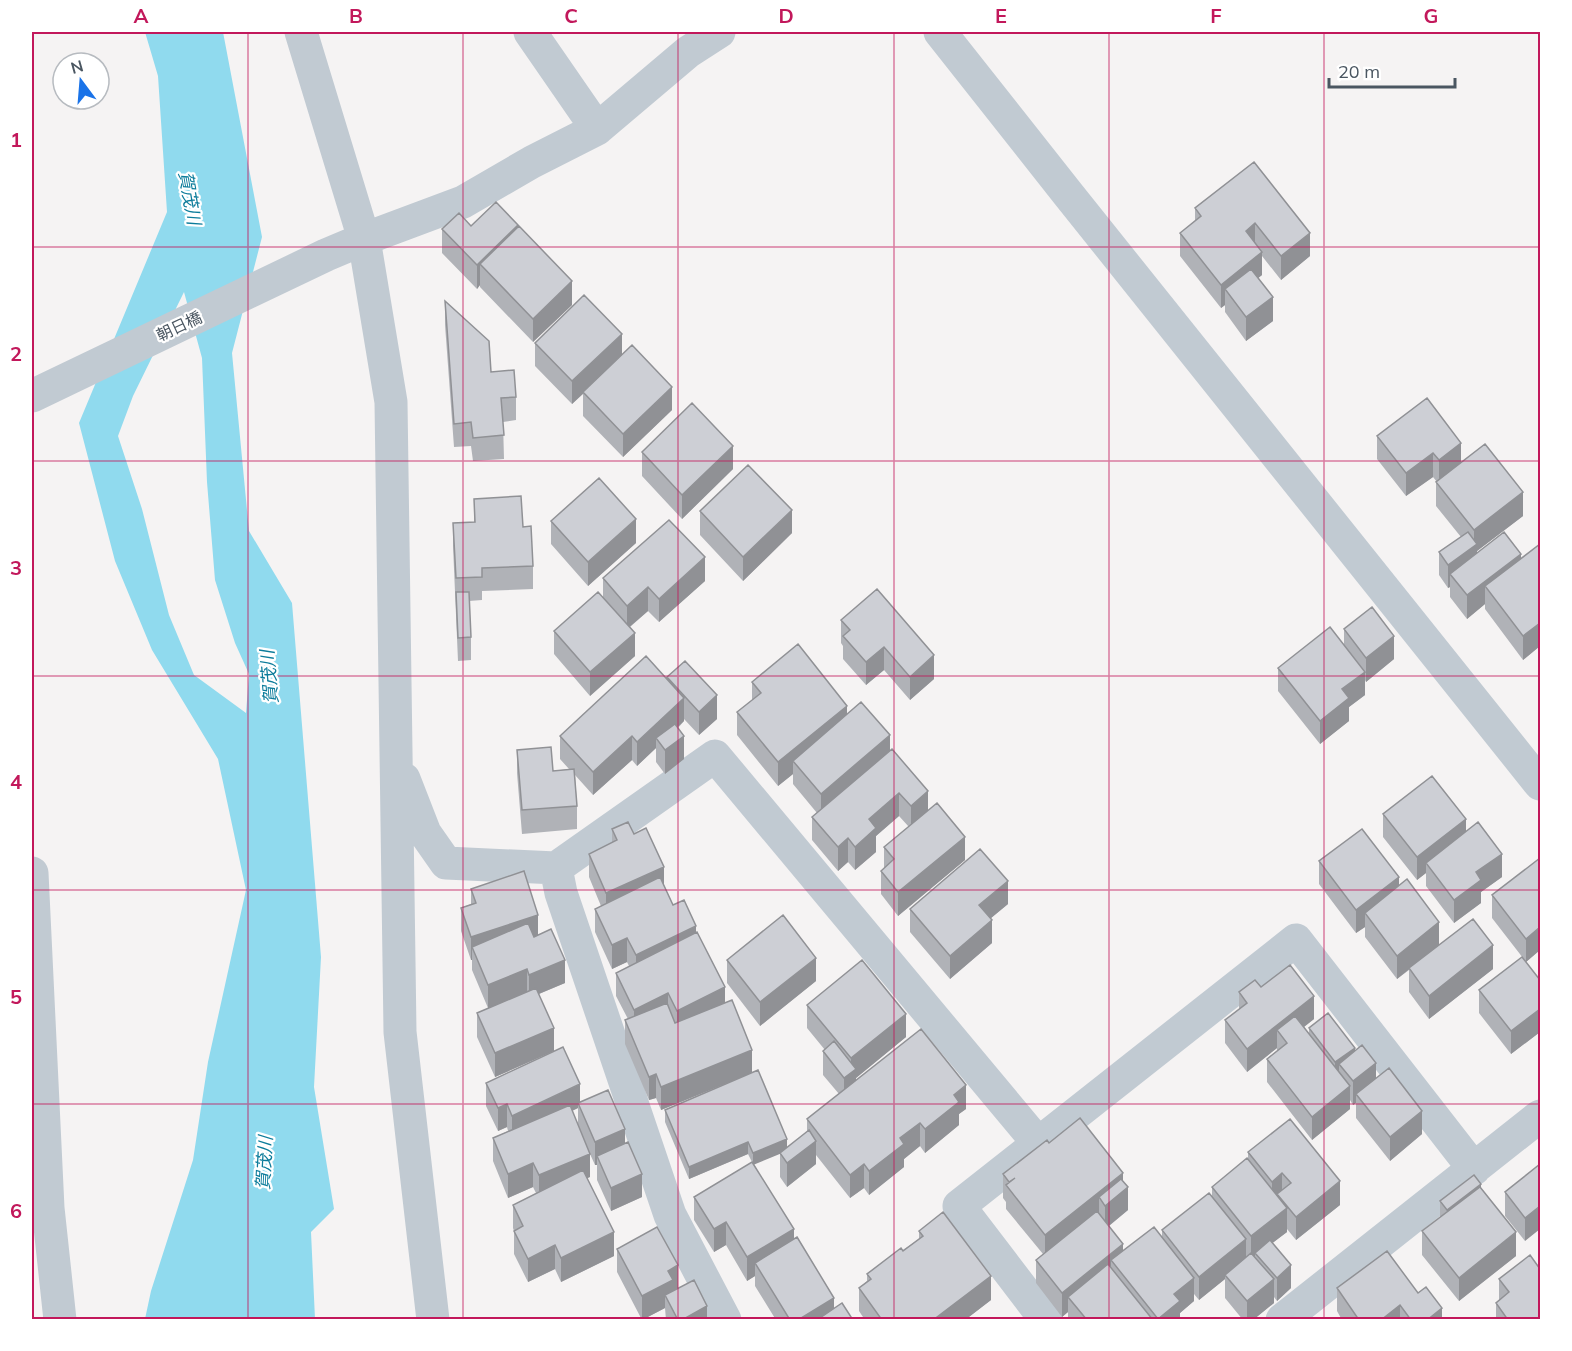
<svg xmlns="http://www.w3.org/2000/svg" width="1572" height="1351" viewBox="0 0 1572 1351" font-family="Mulish,'Noto Sans JP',sans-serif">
<rect width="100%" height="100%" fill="#f5f3f3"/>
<path fill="#90daee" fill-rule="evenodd" d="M145,32H223L262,237L232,353L249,531L292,603L321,957L314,1087L334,1209L311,1232L315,1319H145L151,1291L193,1160L208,1062L246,890L218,759L152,650L115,561L79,423L167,212L158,76ZM184,292L202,358L207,482L215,580L235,643L249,674L246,713L194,675L169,615L142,509L118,436L133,396Z"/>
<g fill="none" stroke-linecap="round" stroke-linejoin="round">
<path stroke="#c1cad2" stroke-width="33" d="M301,32L364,239L391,402L400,1032L433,1320
M530,32L597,129
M940,32L1068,194L1540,784
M32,396L326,255L364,239L463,202L532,162L597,129L688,52L719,32
M404,779L425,833L446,863L556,868L561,893L670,1215L725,1320
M556,868L715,756L1038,1143
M32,873L48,1208L60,1320
M1046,1320L959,1206L1296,940L1474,1169
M1282,1320L1540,1116"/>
</g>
<path fill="#b0b2b7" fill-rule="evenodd" d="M1254,162L1310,256L1281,280L1262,256V275L1258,278L1273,321L1246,341L1225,312V305L1221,308L1180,256V233L1195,221V208Z
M471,226L518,227L572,305L533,342L480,287V285L477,289L442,253V229Z
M445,301L491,372L516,397V420L503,422L504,459L473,461L471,446L454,447L445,325Z
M535,343L672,410L623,457L583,416V394L572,404L535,366Z
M1427,398L1461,463L1523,516L1477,551V553L1521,559L1540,544V646L1523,660L1485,609V604L1467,619L1450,597V587L1448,588L1439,575V552L1461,537L1436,506V482H1437L1433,477L1406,496L1377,459V436Z
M642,452L733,469L682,519L642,476Z
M474,499L523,527L533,566V589L482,591V600L469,601L471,637V660L458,661L453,546V523L474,522Z
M700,511L792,533L743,581L700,535Z
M551,521L636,543L588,586L551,544Z
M603,578L705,581L659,622L648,611L630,627L635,656L590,696L554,654V631L603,597Z
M841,620L934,679L910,700L884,670L866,685L843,659V646L841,643Z
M1344,629L1394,659L1366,682L1365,680V695L1349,707V721L1320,744L1278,691V668L1344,644Z
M667,677L717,719L699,735L684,719V721L678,728L684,759L665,774L656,762V748L637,766L632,760L593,795L575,775L577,806V829L522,834L517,773V750L553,771L569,769L560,759V736L667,680Z
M752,682L847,714L890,750L928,811L965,860L898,916L881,894V871L884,868V847L909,827L899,816L876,836V852L855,870L848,862L838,871L812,840V817L817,813L793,784V774L778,786L737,735V712L752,700Z
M1383,814L1466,832L1502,877L1481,892V903L1454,923L1426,886V873L1417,880L1383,837Z
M612,829L634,834L664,885L673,905L696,932L752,1073L787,1148L807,1132V1119L839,1094L823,1075V1051L825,1050L807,1028V1005L906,1037L856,1078V1080L966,1109L959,1114V1125L925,1153L920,1146L904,1159V1167L869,1195L864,1188L850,1198L816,1155V1164L787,1187L780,1177V1153L754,1164L794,1239L834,1308L853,1320H776L755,1286V1276L747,1281L726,1245L714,1252L694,1220V1197L752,1162L748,1154L689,1179L665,1122V1110L746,1075L661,1110L656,1098L649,1100L625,1044V1020L628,1019L616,996V973L629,966L627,962L612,969L595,932V909L601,906L589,877V854L612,843Z
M1540,859V950L1526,962L1540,980V1032L1511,1054L1479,1013V990L1523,958L1492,918V895Z
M1319,861L1399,886L1439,945L1493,969L1429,1019L1409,992V970L1397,979L1365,937V927L1356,933L1319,884Z
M471,889L538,934L565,983L539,994L554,1051L495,1077L477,1037V1013L488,1008L472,970V960H471L461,931V908L471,904Z
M1008,904L991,918L992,943L950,979L910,932V909Z
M727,960L816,981L760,1026L727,983Z
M1261,987L1314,1019L1304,1027L1309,1034V1028L1355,1051L1376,1078L1422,1134L1390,1161L1356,1118V1103L1353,1105L1350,1100V1109L1312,1140L1267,1082V1059L1277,1051V1048L1247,1072L1225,1043V1020L1239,1009V992Z
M486,1083L580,1102L625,1144L642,1197L611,1211L597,1180V1165H595L590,1154V1177L587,1178L614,1256L561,1282L555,1269L528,1282L514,1254V1231L513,1228V1205L536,1193L533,1187L508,1198L493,1161V1138L508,1131L507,1127L498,1131L486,1106ZM578,1108V1124L572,1111Z
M1049,1143L1123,1181L1128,1210L1109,1226L1123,1251L1162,1237V1230L1212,1197V1187L1248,1159V1152L1340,1205L1296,1240L1287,1229V1232L1272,1243L1291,1288L1277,1301L1274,1297V1303L1253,1320H1243L1225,1298V1279L1199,1300L1194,1294V1301L1180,1313V1320H1068V1312L1062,1317L1036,1283V1260L1043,1254L1006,1209V1202L1003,1198V1174Z
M1540,1164L1525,1241L1505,1216V1192Z
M1481,1188L1516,1256L1459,1301L1422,1255V1231L1440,1218V1201Z
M919,1231L991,1300L965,1320H865L859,1311V1288L867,1281V1274L919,1239Z
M617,1249L678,1288L707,1320H666L665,1308L642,1320L617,1272Z
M1499,1279L1540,1320H1496V1303L1499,1300Z
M1337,1288L1418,1293L1442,1320H1342L1337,1311Z"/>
<path fill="#909195" d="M1255,223V246L1246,231Z
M518,225V249L480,264V285L477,289V265Z
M1310,233V256L1281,280V256Z
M1262,252V275L1232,299L1225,289V305L1221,308V285Z
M572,281V305L533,342V319Z
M1273,297V321L1246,341V317Z
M622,334V357L572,404V381Z
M672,387V410L623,457V434Z
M1461,443V467L1439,484V460Z
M733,446V469L682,519V495Z
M1433,453V477L1406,496V473Z
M1523,492V516L1477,551V568L1450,574V587L1448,588V565L1474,546V530Z
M792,510V533L743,581V557Z
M636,519V543L588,586V562Z
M1521,554V577L1485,586V604L1467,619V595Z
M705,557V581L659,622V599Z
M648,587V611L627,629V606Z
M1540,623V646L1523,660V636Z
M635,633V656L590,696V672Z
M1394,636V659L1366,682V658Z
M884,647V670L866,685V662Z
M934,655V679L910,700V677Z
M1365,672V695L1349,707V721L1320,744V721L1342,689Z
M717,695V719L699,735V712Z
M684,698V721L660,744L656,738V748L637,766V742Z
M847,706V729L793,761V774L778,786V762Z
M890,735V759L821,818V794Z
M632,736V760L593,795V772Z
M684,736V759L665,774V750Z
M928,791V815L911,830V806Z
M899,793V816L876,836V852L855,870V847L869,819Z
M1466,819V842L1426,863V873L1417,880V857Z
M965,837V860L898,916V892Z
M848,838V862L838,871V847Z
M1502,854V877L1481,892V903L1454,923V900L1476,872Z
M664,867V891L606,917V893Z
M1399,877V901L1365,913V927L1356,933V910Z
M1008,881V904L979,928V905Z
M538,915V938L472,947V960H471V937Z
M992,920V943L950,979V956Z
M1439,922V945L1397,979V956Z
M696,926V949L636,979V955Z
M1540,927V950L1526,962V939Z
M627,938V962L612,969V945Z
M1493,945V969L1429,1019V996Z
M816,958V981L760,1026V1002Z
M565,960V983L529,998V975Z
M527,969V993L488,1009V985Z
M725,987V1011L677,1035V1011Z
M668,993V1016L634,1033V1010Z
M1314,996V1019L1286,1041L1277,1030V1048L1247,1072V1049Z
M1540,1009V1032L1511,1054V1031Z
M906,1014V1037L856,1078V1092L844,1101V1078L851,1073V1058Z
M554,1028V1051L495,1077V1053Z
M1355,1048V1071L1339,1064V1083L1335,1086V1062Z
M752,1050V1073L661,1110V1087Z
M1376,1063V1087L1356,1094V1103L1353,1105V1081Z
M656,1074V1098L649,1100V1077Z
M580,1084V1107L578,1103V1108L512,1139V1116Z
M966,1085V1109L959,1114V1125L925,1153V1129L954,1095Z
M1350,1086V1109L1312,1140V1117Z
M507,1104V1127L498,1131V1108Z
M1422,1111V1134L1390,1161V1137Z
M920,1123V1146L904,1159V1167L869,1195V1171L900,1138Z
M625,1129V1153L597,1156V1165H595V1142Z
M787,1139V1151L753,1165V1153Z
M816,1141V1164L787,1187V1163Z
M748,1142V1154L689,1179V1167Z
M590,1154V1177L539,1198V1175Z
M533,1163V1187L508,1198V1174Z
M864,1164V1188L850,1198V1175Z
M1123,1173V1191L1128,1187V1210L1105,1229V1206L1099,1197V1216L1045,1258V1235Z
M1282,1173V1197L1277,1194V1201L1272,1205V1182Z
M642,1174V1197L611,1211V1188Z
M1340,1181V1205L1296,1240V1217Z
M1481,1184V1207L1447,1233V1210Z
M1540,1206V1229L1525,1241V1218Z
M1287,1208V1232L1257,1255L1255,1253V1256L1251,1259V1236Z
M726,1222V1245L714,1252V1229Z
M794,1229V1253L755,1263V1276L747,1281V1257Z
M614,1232V1256L561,1282V1258Z
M1516,1232V1256L1459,1301V1278Z
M1246,1239V1262L1225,1275V1279L1199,1300V1277Z
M1123,1244V1268L1111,1260V1277L1068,1297V1312L1062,1317V1293Z
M555,1245V1269L528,1282V1259Z
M678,1265V1289L665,1295V1308L642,1320V1296L668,1271Z
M1291,1265V1288L1277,1301V1278Z
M991,1276V1300L965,1320H933Z
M1194,1278V1301L1180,1313V1320H1158L1174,1294Z
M1274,1279V1303L1253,1320H1247V1301Z
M834,1298V1320H798Z
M1400,1305V1320H1381Z
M707,1306V1320H682Z
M1442,1308V1320H1427Z"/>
<path fill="#cdcfd5" stroke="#909195" stroke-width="1.5" d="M1254,162L1310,233L1281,256L1255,223L1246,231L1262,252L1221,285L1180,233L1201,216L1195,208Z
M496,202L518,225L477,265L442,229L459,213L471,226Z
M519,226L572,281L533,319L480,264Z
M1251,269L1273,297L1246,317L1225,289Z
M584,295L622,334L572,381L535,343Z
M445,301L489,341L491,372L514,370L516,397L501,398L504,435L473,438L471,422L454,424Z
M632,345L672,387L623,434L583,392Z
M1427,398L1461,443L1439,460L1433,453L1406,473L1377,436Z
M692,403L733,446L682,495L642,452Z
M1485,444L1523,492L1474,530L1436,482Z
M748,465L792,510L743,557L700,511Z
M599,478L636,519L588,562L551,521Z
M521,496L523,527L531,526L533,566L482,568V577L456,578L453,523L475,522L474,499Z
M669,520L705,557L659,599L648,587L627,606L603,578Z
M1468,532L1477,544L1448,565L1439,552Z
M1504,532L1521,554L1467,595L1450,574Z
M1540,544V623L1523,636L1485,586Z
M877,589L934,655L910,677L884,647L866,662L843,636L850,630L841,620Z
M456,592H469L471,637L458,638Z
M598,592L635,633L590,672L554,631Z
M1372,607L1394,636L1366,658L1344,629Z
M1330,627L1365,672L1342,689L1349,698L1320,721L1278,668Z
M798,644L847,706L778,762L737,712L761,693L752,682Z
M646,656L684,698L637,742L632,736L593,772L560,736Z
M685,661L717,695L699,712L667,677Z
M861,702L890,735L821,794L793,761Z
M675,724L684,736L665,750L656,738Z
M551,747L553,771L574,769L577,806L522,810L517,750Z
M892,749L928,791L911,806L899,793L869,819L876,828L855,847L848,838L838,847L812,817Z
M1432,776L1466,819L1417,857L1383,814Z
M937,803L965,837L898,892L881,871L894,859L884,847Z
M628,822L634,834L646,828L664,867L606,893L589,854L617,840L612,829Z
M1478,822L1502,854L1476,872L1481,880L1454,900L1426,863Z
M1362,829L1399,877L1356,910L1319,861Z
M980,849L1008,881L979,905L992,920L950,956L910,909Z
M1540,858V927L1526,939L1492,895Z
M524,871L538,915L471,937L461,908L476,903L471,889Z
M660,877L673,905L684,900L696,926L636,955L627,938L612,945L595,909Z
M1407,879L1439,922L1397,956L1365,913Z
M783,915L816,958L760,1002L727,960Z
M1473,919L1493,945L1429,996L1409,968Z
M528,923L534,937L551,929L565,960L529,975L527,969L488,985L472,947Z
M697,932L725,987L677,1011L668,993L634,1010L616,973Z
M1522,957L1540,980V1009L1511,1031L1479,990Z
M862,960L906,1014L851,1058L807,1005Z
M1290,965L1314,996L1247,1049L1225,1020L1247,1003L1239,992L1255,980L1261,987Z
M536,988L554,1028L495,1053L477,1013Z
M732,1000L752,1050L661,1087L656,1074L649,1077L625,1020L667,1003L675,1023Z
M1328,1013L1355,1048L1335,1062L1309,1028Z
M1295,1016L1350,1086L1312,1117L1267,1059L1287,1043L1277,1030Z
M921,1029L966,1085L954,1095L959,1102L925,1129L920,1123L900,1138L904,1144L869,1171L864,1164L850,1175L807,1119Z
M834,1041L856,1069L844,1078L823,1051Z
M1362,1045L1376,1063L1353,1081L1339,1064Z
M563,1047L580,1084L512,1116L507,1104L498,1108L486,1083Z
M1389,1068L1422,1111L1390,1137L1356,1094Z
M758,1070L787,1139L753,1153L748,1142L689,1167L665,1110Z
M608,1090L625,1129L595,1142L578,1103Z
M570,1105L590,1154L539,1175L533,1163L508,1174L493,1138Z
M1080,1118L1123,1173L1045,1235L1006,1185L1015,1178L1009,1182L1003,1174L1047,1140L1049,1143Z
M1290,1119L1340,1181L1296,1217L1277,1194L1291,1183L1282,1173L1272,1182L1248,1152Z
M809,1130L816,1141L787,1163L780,1153Z
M628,1142L642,1174L611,1188L597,1156Z
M1247,1158L1287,1208L1251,1236L1212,1187Z
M752,1162L794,1229L747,1257L726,1222L714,1229L694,1197Z
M1540,1164V1206L1525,1218L1505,1192Z
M583,1170L614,1232L561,1258L555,1245L528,1259L514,1231L523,1226L513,1205Z
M1474,1175L1481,1184L1447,1210L1440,1201Z
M1121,1179L1128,1187L1105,1206L1099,1197Z
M1480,1187L1516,1232L1459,1278L1422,1231Z
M1209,1193L1246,1239L1199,1277L1162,1230Z
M1097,1211L1123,1244L1062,1293L1036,1260Z
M943,1212L991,1276L933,1320H882L859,1288L871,1279L867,1274L901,1248L903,1251L923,1236L919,1231Z
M657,1227L678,1265L668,1271L673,1280L642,1296L617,1249Z
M1154,1227L1194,1278L1174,1294L1180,1301L1158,1319L1111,1260Z
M797,1237L834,1298L798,1320H790L755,1263Z
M1270,1240L1291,1265L1277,1278L1255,1253Z
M1387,1251L1418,1293L1426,1287L1442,1308L1427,1320H1411L1400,1305L1381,1320H1359L1337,1288Z
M1251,1253L1274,1279L1247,1301L1225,1275Z
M1530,1255L1540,1269V1320H1508L1496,1303L1509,1292L1499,1279Z
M1108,1264L1153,1320H1087L1068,1297Z
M694,1280L707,1306L682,1320H678L665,1295Z
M842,1303L853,1320H817Z"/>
<path fill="none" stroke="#c2185b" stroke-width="1.5" stroke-opacity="0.55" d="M248,32V1320M463,32V1320M678,32V1320M894,32V1320M1109,32V1320M1324,32V1320M32,247H1540M32,461H1540M32,676H1540M32,890H1540M32,1104H1540"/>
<g text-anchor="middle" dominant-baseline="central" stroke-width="4.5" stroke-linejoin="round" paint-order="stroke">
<g font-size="16" fill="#4a5661" stroke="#fff">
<text transform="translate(179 326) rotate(-25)">朝日橋</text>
</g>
<g font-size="18" font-style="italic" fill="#0c7c9b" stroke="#fff">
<text transform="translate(190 198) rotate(80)">賀茂川</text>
<text transform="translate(269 677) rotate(-95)">賀茂川</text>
<text transform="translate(264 1163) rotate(-87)">賀茂川</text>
</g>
</g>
<rect width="1572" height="1351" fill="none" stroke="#ffffff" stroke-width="66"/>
<g transform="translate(81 81) rotate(344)"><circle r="28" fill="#ffffff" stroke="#b7bbc0" stroke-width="1.5"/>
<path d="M0-4.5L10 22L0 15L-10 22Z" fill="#1a73e8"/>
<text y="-9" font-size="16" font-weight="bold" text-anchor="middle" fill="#4a5661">N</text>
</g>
<path d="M1329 78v9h126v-9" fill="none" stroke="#4a5661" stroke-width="3"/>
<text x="1338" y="78" font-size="18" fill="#4a5661" stroke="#ffffff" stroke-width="4.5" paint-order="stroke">20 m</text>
<rect x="33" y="33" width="1506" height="1285" fill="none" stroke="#c2185b" stroke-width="2"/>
<g font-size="20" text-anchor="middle" font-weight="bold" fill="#c2185b">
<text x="141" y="23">A</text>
<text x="356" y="23">B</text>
<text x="571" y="23">C</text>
<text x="786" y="23">D</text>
<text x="1001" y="23">E</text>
<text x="1216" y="23">F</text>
<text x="1431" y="23">G</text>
<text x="16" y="147">1</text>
<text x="16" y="361">2</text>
<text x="16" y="575">3</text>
<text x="16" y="789">4</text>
<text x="16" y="1004">5</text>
<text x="16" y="1218">6</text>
</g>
</svg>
